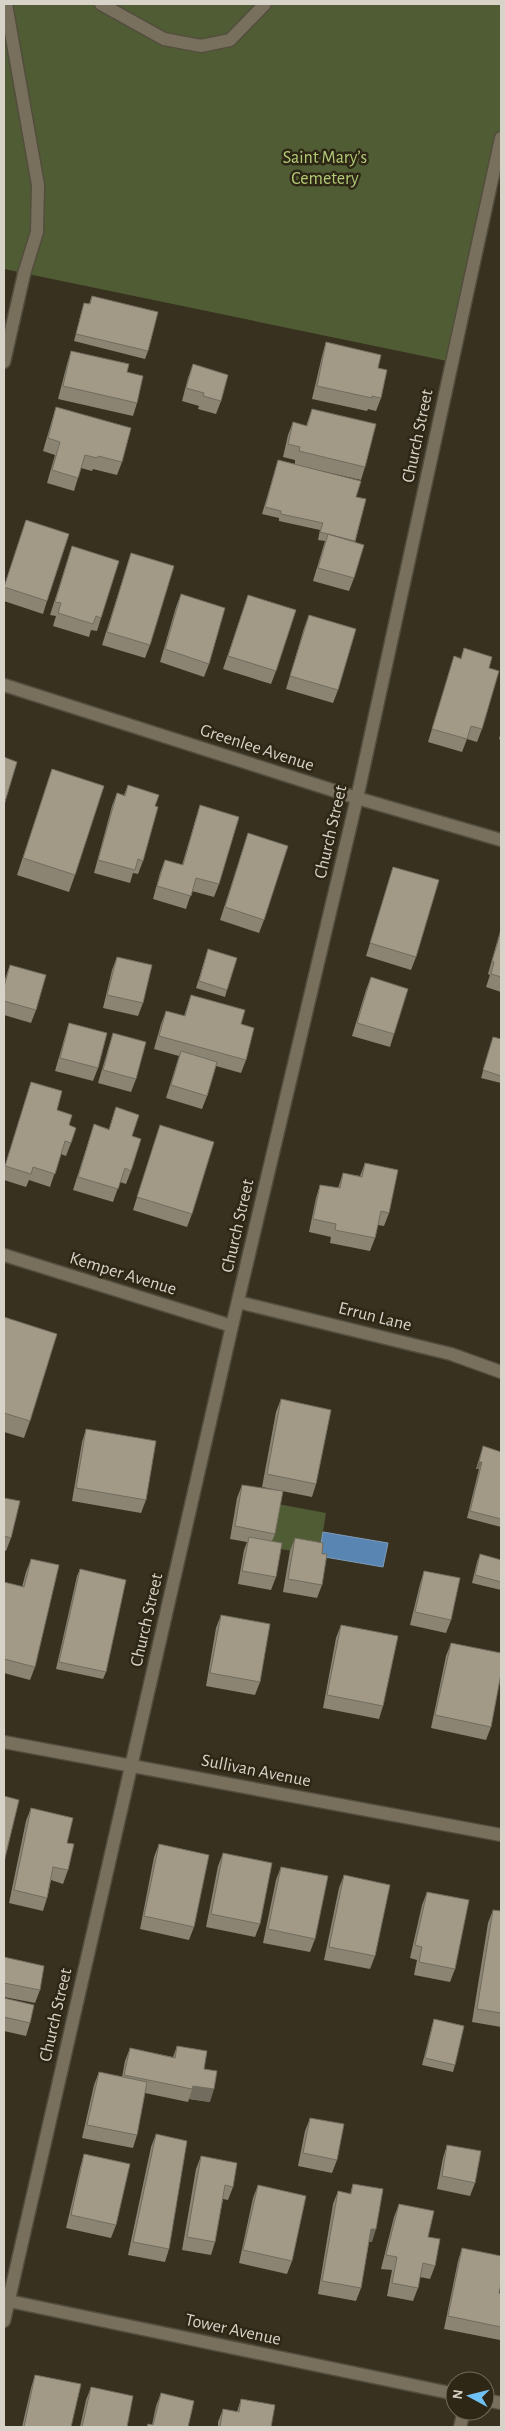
<svg xmlns="http://www.w3.org/2000/svg" width="505" height="2431" viewBox="0 0 505 2431" font-family="'Alegreya Sans',sans-serif">
<rect width="100%" height="100%" fill="#383120"/>
<path fill="#505c34" d="M4,4H501V138L452,362L4,269Z
M278,1504L326,1513L319,1556L270,1547Z"/>
<path fill="#5885b2" stroke="#7e9cb9" d="M323,1532L388,1543L383,1567L319,1556Z"/>
<g fill="none" stroke-linecap="round" stroke-linejoin="round">
<g stroke="#534d3e" stroke-width="15">
<path id="service" d="M6,4L38,185L37,232L24,274
M101,4L164,39L201,46L230,40L265,4"/>
</g>
<g stroke="#534d3e" stroke-width="15">
<path id="minor" d="M4,362L24,274
M4,685L357,798L501,840
M4,1255L232,1326
M238,1302L451,1354L501,1372
M4,1742L501,1835
M4,2300L455,2394
M4,2321L232,1326L357,798L501,138
M485,2400L501,2403
M460,2427L464,2411"/>
</g>
<use href="#service" stroke="#78705d" stroke-width="12"/>
<use href="#minor" stroke="#78705d" stroke-width="12"/>
</g>
<path fill="#8b8473" d="M92,296L148,351L145,359L74,341L82,310L84,303L89,304Z
M326,342L378,368L381,398L376,411L368,409L367,411L312,399L322,356Z
M71,351L127,372L137,403L133,416L58,399L67,364Z
M193,364L221,401L216,414L198,409L199,406L182,401L188,378Z
M56,407L122,462L117,475L93,469L92,471L81,468L74,491L47,483L55,455L43,451L52,420Z
M312,409L365,467L361,480L296,465L356,497L366,499L355,543L354,578L349,591L313,581L325,541L318,540L320,530L279,521V518L262,514L278,460L295,464V460L283,457L288,435L293,422L306,426Z
M26,520L47,601L43,614L4,601V587Z
M72,546L101,618L97,631L91,630L89,637L53,626L56,616L50,615Z
M131,553L150,645L145,658L102,645Z
M181,594L209,664L204,677L160,662L176,607Z
M248,595L276,671L271,684L223,669Z
M309,615L338,690L333,703L286,689L304,628Z
M464,648L489,668L482,729L477,742L467,739L462,752L428,742L450,670L454,656L461,658Z
M501,731V740L499,739Z
M52,769L75,875L69,892L17,875Z
M128,785L155,806L143,861L138,874L133,873L130,883L94,873L112,806L117,793L124,795Z
M200,805L219,884L214,897L192,891L186,909L153,899L160,873L165,860L182,865L196,818Z
M248,833L264,920L259,933L220,920Z
M393,867L416,957L411,970L366,956L389,880Z
M501,928V992L486,987L490,975L488,974Z
M208,949L227,990L225,997L196,988Z
M117,957L143,1003L138,1016L103,1008L112,970Z
M10,965L36,1010L31,1023L4,1015V982Z
M371,977L394,1034L390,1047L352,1036L366,990Z
M191,995L241,1024L246,1060L241,1073L216,1066L207,1096L202,1109L166,1098L179,1056L154,1049L161,1024L166,1011L184,1016Z
M69,1023L98,1068L93,1081L55,1071L65,1036Z
M113,1033L136,1079L131,1092L98,1083L109,1046Z
M493,1037L501,1039V1083L481,1078Z
M31,1082L57,1110L69,1125L71,1143L66,1156L61,1154L50,1187L29,1180L26,1187L4,1180V1169Z
M116,1107L132,1136L131,1171L126,1184L120,1182L113,1202L73,1190L94,1124L109,1129Z
M160,1125L192,1214L187,1227L133,1210Z
M365,1163L389,1213L384,1226L378,1225L375,1238L370,1251L330,1243L331,1237L309,1232L316,1198L320,1185L338,1188L343,1173L360,1176Z
M4,1317L30,1421L24,1438L4,1432Z
M281,1399L316,1484L312,1497L262,1487L276,1412Z
M86,1429L146,1500L141,1513L72,1501L82,1442Z
M483,1446L501,1452V1527L467,1518L479,1469H476Z
M242,1485L275,1534L272,1541L276,1577L271,1590L238,1584L244,1550L247,1542L230,1539L237,1498Z
M4,1498L11,1538L6,1551L4,1550Z
M295,1538L322,1554V1585L317,1598L283,1592L290,1551Z
M480,1554L501,1560V1590L472,1583L477,1562Z
M31,1559L35,1667L30,1680L4,1673V1583L22,1587L26,1572Z
M80,1569L106,1672L103,1679L56,1669L77,1576Z
M424,1571L451,1620L446,1633L410,1625L420,1584Z
M221,1615L260,1682L255,1695L206,1686L216,1628Z
M341,1625L383,1706L379,1719L323,1708L336,1638Z
M451,1643L491,1727L486,1740L431,1728L446,1656Z
M31,1808L67,1843L68,1870L63,1884L51,1880L47,1898L43,1911L9,1903L26,1821Z
M159,1844L194,1927L189,1940L140,1929L154,1857Z
M223,1853L260,1924L255,1937L206,1927L218,1866Z
M281,1867L315,1939L310,1952L263,1943L276,1880Z
M344,1875L375,1956L370,1969L324,1960L339,1888Z
M427,1892L455,1969L450,1982L414,1975L417,1960L410,1958L422,1905Z
M493,1910L501,1911V2027L472,2022L488,1923Z
M4,1957L40,1990L35,2003L4,1997Z
M4,1998L30,2023L26,2036L4,2031Z
M434,2019L455,2065L453,2072L422,2065L432,2026Z
M177,2046L204,2069L210,2102L189,2099L188,2102L145,2093L137,2135L133,2148L82,2138L94,2085L99,2072L122,2077L125,2061L130,2048L173,2057Z
M310,2118L337,2160L332,2173L298,2166L305,2131Z
M156,2134L169,2249L165,2262L128,2255L151,2147Z
M447,2145L475,2183L470,2196L437,2189L443,2158Z
M84,2154L116,2225L111,2238L66,2228L80,2168Z
M201,2156L233,2187L228,2200L223,2199L215,2242L211,2255L182,2250L196,2169Z
M353,2184L372,2242H369L361,2288L356,2301L318,2294L333,2204L338,2191L350,2194Z
M258,2185L292,2261L287,2274L239,2263L253,2198Z
M399,2204L428,2237L435,2266L430,2279L420,2277L418,2288L413,2301L387,2296L392,2270L381,2269L394,2217Z
M462,2248L499,2293L501,2294V2337L500,2340L444,2329L458,2261Z
M35,2375L71,2427H22L31,2388Z
M91,2387L127,2427H80L86,2400Z
M161,2393L188,2427H147L148,2424L152,2425L156,2406Z
M241,2399L271,2427H218V2422L223,2409L237,2412Z"/>
<path fill="#716c5e" d="M479,1462H482L479,1469H476Z
M193,2086L214,2089L210,2102L189,2099Z
M371,2229H376L372,2242H367Z"/>
<path fill="#a29a86" stroke="#716c5e" d="M92,296L158,312L148,351L76,334L84,303L90,304Z
M326,342L381,355L378,368L387,370L381,398L372,396V398L317,386Z
M71,351L129,364L127,372L143,376L137,403L63,386Z
M193,364L228,375L221,401L203,396L204,393L186,388Z
M56,407L131,428L122,462L98,456L97,458L85,455L78,478L52,470L60,442L48,438Z
M312,409L376,424L365,467L299,451L300,447L288,444L293,422L307,426Z
M278,460L361,481L356,497L366,499L355,541L320,532L323,523L281,514V511L265,507Z
M26,520L69,534L47,601L4,587Z
M328,534L364,545L354,578L318,568Z
M72,546L119,561L101,618L96,616L93,624L58,613L61,603L55,602Z
M131,553L174,566L150,645L107,632Z
M181,594L225,608L209,664L165,649Z
M248,595L296,610L276,671L228,656Z
M309,615L356,629L338,690L290,676Z
M464,648L492,657L489,668L499,671L482,729L471,726L467,739L432,729L454,656L461,659Z
M4,757L17,762L4,805Z
M52,769L104,786L75,875L23,858Z
M128,785L159,795L155,806L158,807L143,861L138,859L135,870L98,860L117,793L125,796Z
M200,805L239,817L219,884L196,878L191,896L157,886L165,860L183,865Z
M248,833L288,846L264,920L225,907Z
M393,867L439,880L416,957L370,943Z
M501,931V977L491,974L494,962L492,961Z
M208,949L237,958L227,990L199,981Z
M117,957L152,965L143,1003L107,995Z
M10,965L46,975L36,1010L4,1001V987Z
M371,977L408,989L394,1034L357,1023Z
M191,995L245,1010L241,1024L254,1028L246,1060L159,1036L166,1011L185,1016Z
M69,1023L107,1033L98,1068L60,1058Z
M113,1033L146,1042L136,1079L103,1070Z
M493,1037L501,1039V1076L483,1070Z
M181,1051L217,1062L207,1096L171,1085Z
M31,1082L62,1091L57,1110L72,1115L69,1125L76,1128L71,1143L65,1141L55,1174L33,1167L31,1174L5,1166Z
M116,1107L139,1115L132,1136L141,1139L131,1171L125,1168L118,1189L78,1177L94,1124L109,1130Z
M160,1125L214,1142L192,1214L137,1197Z
M365,1163L398,1170L389,1213L381,1211L375,1238L335,1230L336,1224L313,1219L320,1185L340,1188L343,1173L362,1177Z
M4,1317L57,1334L30,1421L4,1413Z
M281,1399L331,1410L316,1484L267,1474Z
M86,1429L156,1441L146,1500L76,1488Z
M483,1446L501,1452V1519L470,1511L482,1462H479Z
M242,1485L283,1491L275,1534L235,1526Z
M4,1498L20,1501L11,1538L4,1536Z
M249,1537L282,1543L276,1577L242,1571Z
M295,1538L323,1543L322,1554H327L322,1585L288,1579Z
M480,1554L501,1560V1582L475,1575Z
M31,1559L59,1565L35,1667L4,1659V1582L24,1587Z
M80,1569L126,1580L106,1672L59,1662Z
M424,1571L460,1578L451,1620L415,1612Z
M221,1615L270,1624L260,1682L210,1673Z
M341,1625L398,1636L383,1706L327,1695Z
M451,1643L501,1653V1674L491,1727L435,1715Z
M4,1796L19,1800L4,1862Z
M31,1808L73,1818L67,1843L74,1844L68,1870L53,1867L47,1898L14,1890Z
M159,1844L209,1855L194,1927L144,1916Z
M223,1853L272,1863L260,1924L211,1914Z
M281,1867L328,1876L315,1939L268,1929Z
M344,1875L390,1885L375,1956L329,1947Z
M427,1892L469,1900L455,1969L419,1962L422,1947L415,1945Z
M493,1910L501,1911V2013L477,2009Z
M4,1957L44,1966L40,1990L4,1983Z
M4,1998L34,2005L30,2023L4,2017Z
M434,2019L464,2026L455,2065L425,2058Z
M177,2046L207,2051L204,2069L217,2071L214,2089L193,2086L192,2089L124,2075L130,2048L175,2058Z
M99,2072L147,2082L137,2135L87,2125Z
M310,2118L344,2124L337,2160L303,2153Z
M156,2134L187,2141L169,2249L133,2242Z
M447,2145L481,2151L475,2183L442,2176Z
M84,2154L130,2164L116,2225L71,2215Z
M201,2156L237,2163L233,2187L225,2185L215,2242L187,2237Z
M353,2184L383,2189L376,2229H371L361,2288L322,2281L338,2191L351,2194Z
M258,2185L306,2196L292,2261L243,2250Z
M399,2204L434,2211L428,2237L440,2239L435,2266L423,2263L418,2288L392,2283L397,2257L386,2255Z
M462,2248L501,2256V2284L499,2293L501,2294V2327L448,2316Z
M35,2375L81,2384L71,2427H24Z
M91,2387L133,2396L127,2427H82Z
M161,2393L194,2401L188,2427H147L148,2424L153,2425Z
M241,2399L275,2405L271,2427H220L223,2409L239,2412Z"/>
<g text-anchor="middle" dominant-baseline="central" stroke-width="5" stroke-linejoin="round" paint-order="stroke">
<g font-size="18" fill="#b2cb76" stroke="#2e2716">
<text x="325" y="158">Saint Mary’s<tspan x="325" dy="21">Cemetery</tspan></text>
</g>
<g font-size="18" fill="#d7d3c8" stroke="#2e2716">
<text transform="translate(418 436) rotate(-78)">Church Street</text>
<text transform="translate(257 748) rotate(18)">Greenlee Avenue</text>
<text transform="translate(331 832) rotate(-77)">Church Street</text>
<text transform="translate(238 1226) rotate(-77)">Church Street</text>
<text transform="translate(123 1274) rotate(17)">Kemper Avenue</text>
<text transform="translate(375 1317) rotate(14)">Errun Lane</text>
<text transform="translate(147 1620) rotate(-77)">Church Street</text>
<text transform="translate(256 1771) rotate(11)">Sullivan Avenue</text>
<text transform="translate(56 2015) rotate(-77)">Church Street</text>
<text transform="translate(233 2330) rotate(12)">Tower Avenue</text>
</g>
</g>
<rect width="505" height="2431" fill="none" stroke="#d7d3c8" stroke-width="10"/>
<g transform="translate(470 2396) rotate(277)"><circle r="24" fill="#2e2716" stroke="#726c5d"/>
<path d="M0-4L9 19L0 12L-9 19Z" fill="#70c2f4"/>
<text y="-8" font-size="14" font-weight="bold" text-anchor="middle" fill="#d7d3c8">N</text>
</g>
</svg>
